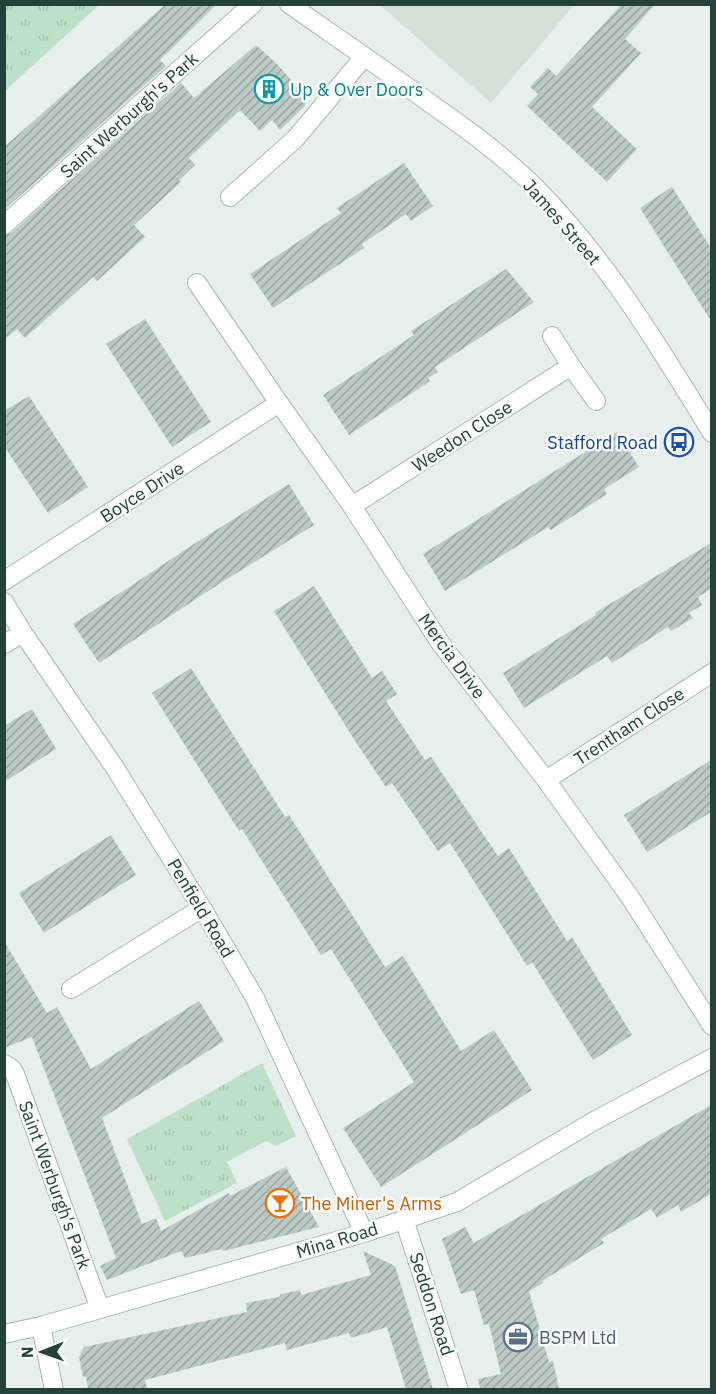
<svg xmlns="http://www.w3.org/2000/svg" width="716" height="1394" viewBox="0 0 716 1394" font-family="'IBM Plex Sans',sans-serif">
<defs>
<pattern id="grass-tufts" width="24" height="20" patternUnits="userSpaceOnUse" patternTransform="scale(1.5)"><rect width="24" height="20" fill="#bfe0c8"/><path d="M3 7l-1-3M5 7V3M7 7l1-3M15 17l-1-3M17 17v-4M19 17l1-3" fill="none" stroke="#a4c1ad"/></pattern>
<pattern id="building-hatch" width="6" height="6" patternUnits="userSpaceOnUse" patternTransform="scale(1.5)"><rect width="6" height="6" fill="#bbcac4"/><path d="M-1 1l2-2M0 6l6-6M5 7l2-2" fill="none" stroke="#98a6a0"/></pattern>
</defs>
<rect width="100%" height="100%" fill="#e6efeb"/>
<path fill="#d4dfda" d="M380,5H574L491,103Z"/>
<path fill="url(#grass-tufts)" d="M5,4H99V5L5,91Z
M262,1063L296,1136L276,1146L266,1141L227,1162L237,1183L165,1221L127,1139Z"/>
<path fill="url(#building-hatch)" d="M166,4H217L160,60L166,66L4,210V147Z
M622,4H655L625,39L641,53L592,107L637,149L607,182L527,106L538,94L530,87L548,68L556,76Z
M256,45L276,63L305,96V106L280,130L272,120L260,131L240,110L189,158L195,165L179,180L181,182L134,225L145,237L97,281L93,277L25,338L17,329L4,340V236L11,233L181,83L194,98Z
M404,163L433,206L411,221L406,214L362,244L364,248L273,308L250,274L341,213L337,208Z
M672,187L711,248V321L640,208Z
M506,269L534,302L435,367L438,372L428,378L430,381L349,435L323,395L414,335L411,331Z
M145,319L211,422L172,447L106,344Z
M29,396L88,487L48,513L4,446V411Z
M617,432L639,467L604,489L607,494L551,530L548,527L445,591L423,554Z
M289,484L314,525L222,582L99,663L73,624L194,544Z
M711,543V589L698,597L702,605L689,613L693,618L671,631L668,627L612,663L607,656L524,708L503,673L596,615L595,613Z
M314,586L372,678L382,671L397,694L386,701L425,760L431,757L498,856L509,848L567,941L572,937L632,1035L593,1060L532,962L527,966L450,843L438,851L392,783L386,787L355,741L274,611Z
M191,668L285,817L289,815L385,967L403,956L461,1051L494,1030L532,1090L381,1187L343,1128L414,1082L331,949L321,955L242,829L239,831L152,693Z
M32,709L56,749L4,782V726Z
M711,760V812L647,852L624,815Z
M111,835L136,875L44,933L19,893Z
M4,941L47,1013L57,1007L91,1069L199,1001L224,1041L102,1118L142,1224L156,1218L161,1231L229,1193L230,1196L286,1167L319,1227L223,1251L222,1249L185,1258L181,1251L107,1280L100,1266L116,1258L32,1037L4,1048Z
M711,1105V1194L681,1212L678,1205L657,1218L651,1209L601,1239L604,1243L542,1281L543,1283L529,1291L549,1362L553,1361L559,1389H480L478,1379L501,1374L489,1324L484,1325L474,1290L461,1294L442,1239L465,1227L474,1243Z
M363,1251L395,1266L433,1389H406L387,1327L351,1338L349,1333L287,1350L285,1343L145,1380L147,1389H88L86,1377H83L79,1357L84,1347L247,1312L246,1303L279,1297L281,1294L300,1290L301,1295L371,1275Z"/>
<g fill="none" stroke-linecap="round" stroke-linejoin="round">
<g stroke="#a8b8b2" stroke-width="20">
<path id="minor" d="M289,4C339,39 389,73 438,109C473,133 507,159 537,189C607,260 660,348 712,433
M230,197L295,139L364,57
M4,225L253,4
M197,283L279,403L352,506L441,644L546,780L630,897L712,1026
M552,336L571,366L596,401
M352,506L571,366
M4,581L279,403
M4,602L23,633L115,768L202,908L255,998L364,1233
M4,644L23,633
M546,780L712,673
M71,989L202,908
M4,1064L12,1069L15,1074L100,1309
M404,1219L459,1390
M41,1326L54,1390
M4,1334L41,1326L364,1233L457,1202L594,1121L712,1058"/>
</g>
<use href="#minor" stroke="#fff" stroke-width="18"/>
</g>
<defs>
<g id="building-ring" transform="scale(1.5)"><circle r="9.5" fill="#f7fbf9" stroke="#0f9aa8" stroke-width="1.5"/><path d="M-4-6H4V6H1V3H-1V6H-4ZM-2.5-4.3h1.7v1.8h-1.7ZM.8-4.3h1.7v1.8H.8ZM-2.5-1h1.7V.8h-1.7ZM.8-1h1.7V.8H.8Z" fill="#0f9aa8"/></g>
<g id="bus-ring" transform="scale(1.5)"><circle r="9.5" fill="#f7fbf9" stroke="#1a4fb4" stroke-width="1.5"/><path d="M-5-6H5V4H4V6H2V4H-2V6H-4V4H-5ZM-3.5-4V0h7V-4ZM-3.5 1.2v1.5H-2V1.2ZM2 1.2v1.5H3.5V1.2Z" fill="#1a4fb4"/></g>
<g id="bar-ring" transform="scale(1.5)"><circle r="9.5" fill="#f7fbf9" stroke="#e8710a" stroke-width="1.5"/><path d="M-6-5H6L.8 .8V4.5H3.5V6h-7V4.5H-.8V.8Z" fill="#e8710a"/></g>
<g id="office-ring" transform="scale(1.5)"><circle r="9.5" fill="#f7fbf9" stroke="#5c6f8a" stroke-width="1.5"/><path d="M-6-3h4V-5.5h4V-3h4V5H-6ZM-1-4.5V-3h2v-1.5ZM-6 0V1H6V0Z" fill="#5c6f8a"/></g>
</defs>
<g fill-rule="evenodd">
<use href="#building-ring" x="269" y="89"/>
<use href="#bus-ring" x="679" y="442"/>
<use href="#bar-ring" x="280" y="1203"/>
<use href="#office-ring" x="518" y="1337"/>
</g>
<g text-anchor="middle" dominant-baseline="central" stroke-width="5" stroke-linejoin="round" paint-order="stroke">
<g font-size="18" fill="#0d838f" stroke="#f7fbf9" text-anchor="start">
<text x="290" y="89">Up &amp; Over Doors</text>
</g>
<g font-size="18" fill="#24423a" stroke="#f7fbf9">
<text transform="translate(129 115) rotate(-42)">Saint Werburgh's Park</text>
<text transform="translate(562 222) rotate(49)">James Street</text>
<text transform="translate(462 436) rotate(-33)">Weedon Close</text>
<text transform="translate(142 492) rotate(-33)">Boyce Drive</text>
<text transform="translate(452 656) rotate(54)">Mercia Drive</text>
<text transform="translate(629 726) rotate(-33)">Trentham Close</text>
<text transform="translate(201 908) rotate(59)">Penfield Road</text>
<text transform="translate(55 1185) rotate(70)">Saint Werburgh's Park</text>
<text transform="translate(337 1240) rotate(-17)">Mina Road</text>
<text transform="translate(432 1304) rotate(72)">Seddon Road</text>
</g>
<g font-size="18" fill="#164399" stroke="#f7fbf9" text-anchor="end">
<text x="658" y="442">Stafford Road</text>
</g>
<g font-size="18" fill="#c56008" stroke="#f7fbf9" text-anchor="start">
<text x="301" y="1203">The Miner's Arms</text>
</g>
<g font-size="18" fill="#4e5e75" stroke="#f7fbf9" text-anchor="start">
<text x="539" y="1337">BSPM Ltd</text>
</g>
</g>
<rect width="716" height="1394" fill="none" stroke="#24423a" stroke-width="12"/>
<g transform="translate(42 1352) rotate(269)" stroke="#f7fbf9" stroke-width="4.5" paint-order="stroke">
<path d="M0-4.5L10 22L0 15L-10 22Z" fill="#24423a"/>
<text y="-9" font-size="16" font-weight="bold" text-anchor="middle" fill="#24423a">N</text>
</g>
</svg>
